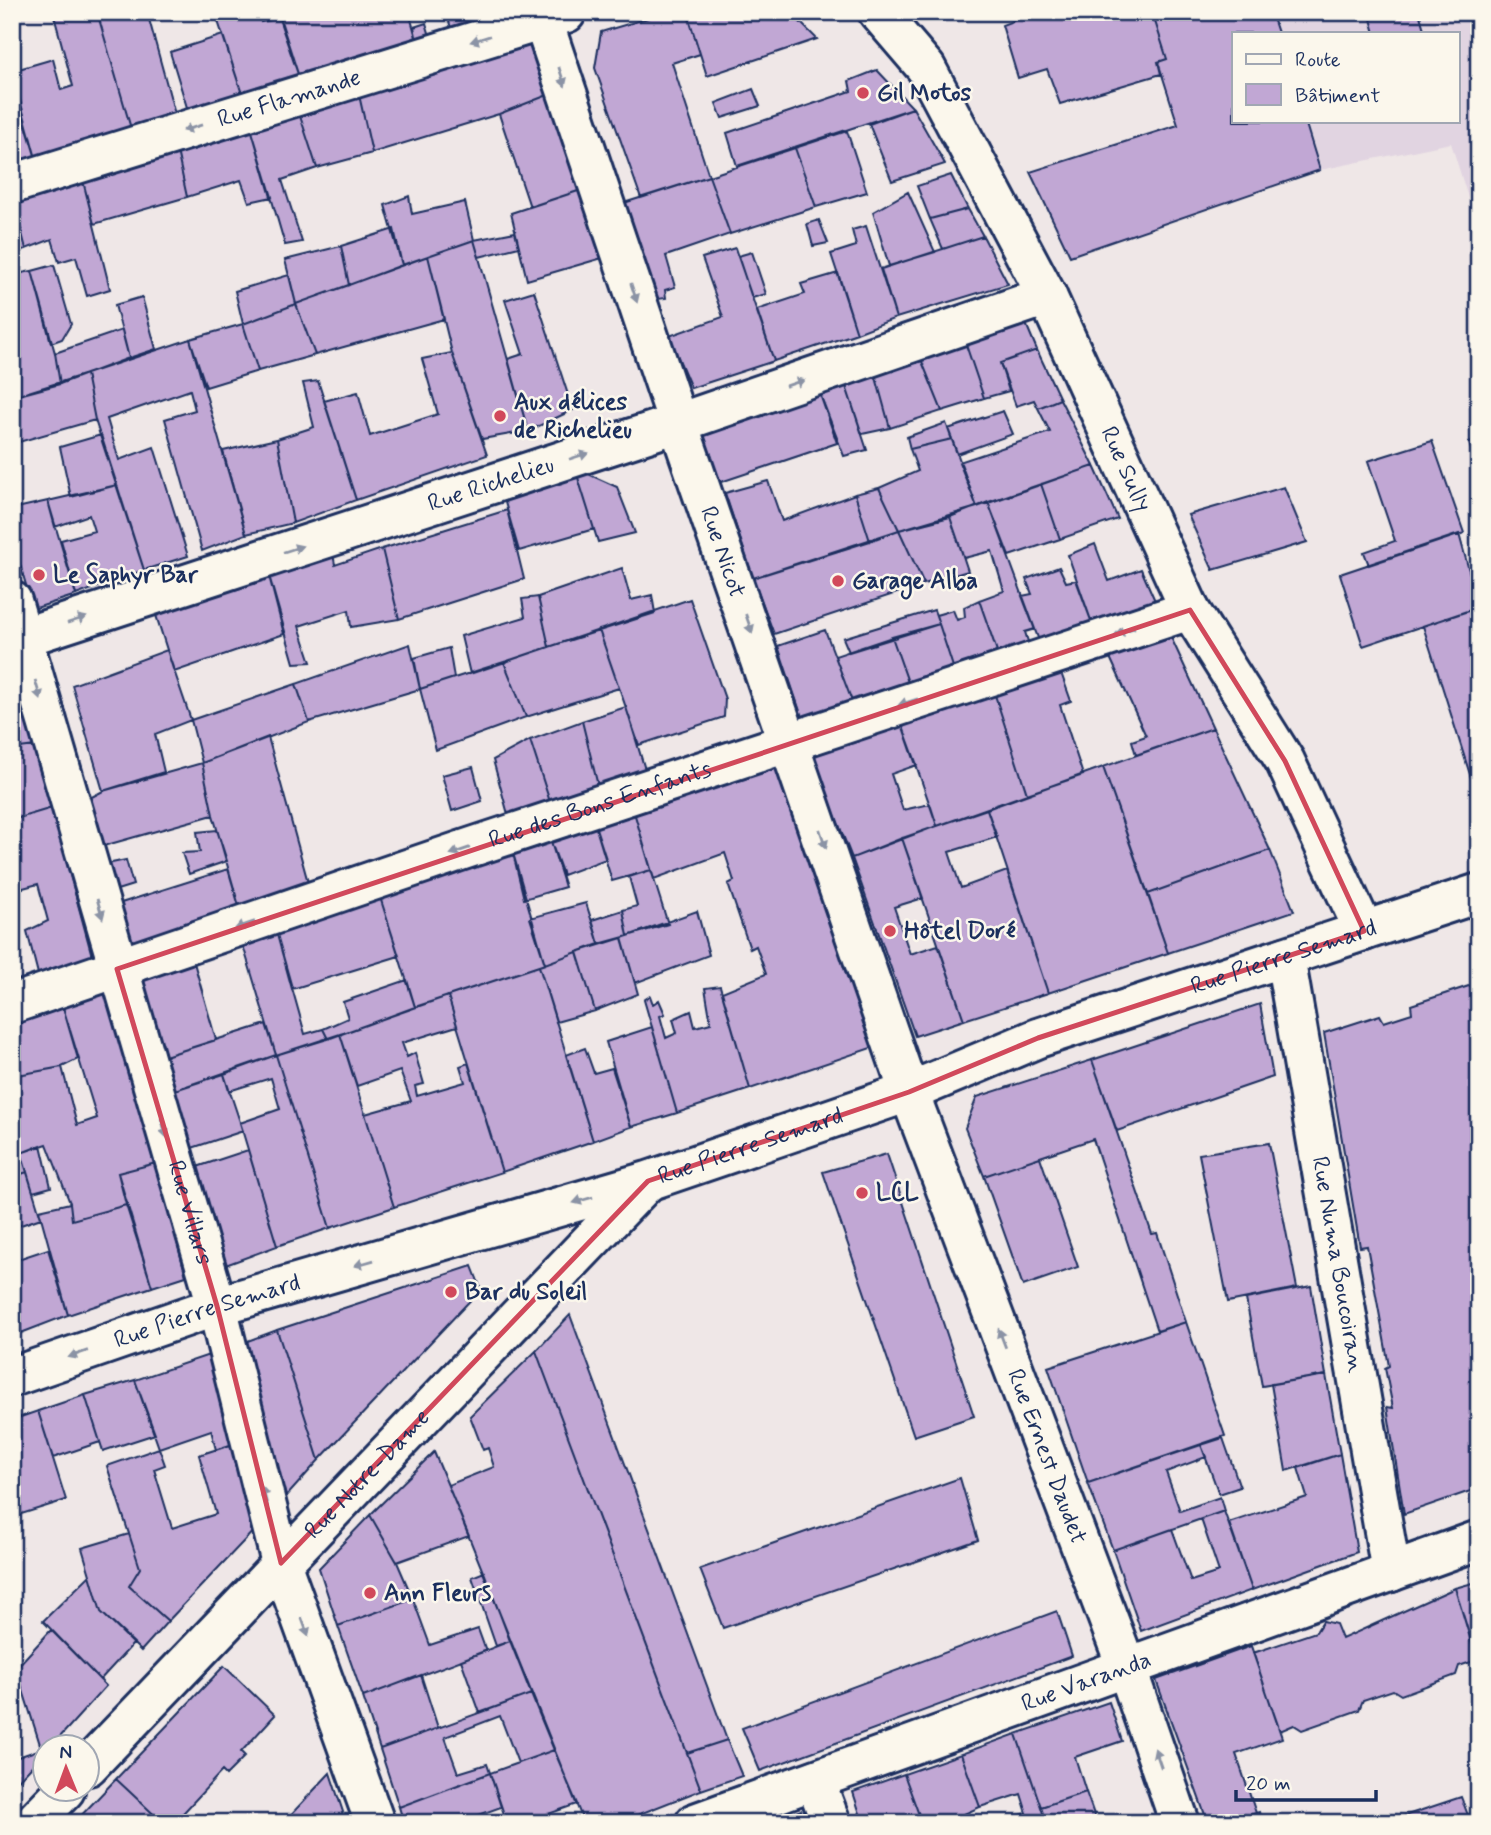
<svg xmlns="http://www.w3.org/2000/svg" width="1491" height="1835" viewBox="0 0 1491 1835" font-family="Mynerve,sans-serif">
<rect width="100%" height="100%" fill="#efe7e7"/>
<filter id="ink" filterUnits="userSpaceOnUse"><feTurbulence type="fractalNoise" baseFrequency=".0143" numOctaves="2"/><feDisplacementMap in="SourceGraphic" scale="14" xChannelSelector="R" yChannelSelector="G"/><feConvolveMatrix kernelMatrix="1 2 1 2 8 2 1 2 1" color-interpolation-filters="sRGB"/></filter>
<g filter="url(#ink)">
<path fill="#e1d4e1" d="M1271,12H1479V233L1451,143L1320,170L1305,121H1458V33H1278Z"/>
<path fill="#c1a7d4" stroke="#1b2f5e" stroke-width="2" d="M53,12H97L132,132L37,162L12,71L53,59L61,90L73,86Z
M97,12H147L176,118L132,132Z
M215,12H258L261,22L280,18L300,80L243,97Z
M409,12L417,41L300,80L277,13Z
M446,12H465L470,24L452,31Z
M465,12H507L470,24Z
M668,12H687L700,54L672,63L709,176L641,198L595,68L601,32Z
M687,12H790L817,39L707,76Z
M1036,12H1152L1167,59L1158,62L1161,74L1060,104L1047,69L1018,78L1002,25Z
M1152,12H1271L1278,33H1234V121H1305L1320,170L1070,256L1030,172L1178,125L1158,62L1167,59Z
M1369,12H1419L1425,33H1375Z
M426,23L430,36L417,41L414,27Z
M223,35L243,97L189,114L170,52Z
M532,42L553,93L499,114L372,153L359,95Z
M877,70L913,108L737,166L727,133L851,91L849,81Z
M12,79L37,162L12,170Z
M753,89L760,106L722,118L716,103Z
M553,93L584,189L530,207L499,114Z
M359,95L372,153L317,168L299,113Z
M913,108L945,164L892,181L869,124Z
M299,113L317,168L282,180L302,242L285,245L251,128Z
M251,128L272,197L249,202L241,180L187,197L177,151Z
M847,131L867,192L816,207L795,148Z
M795,148L816,207L730,234L709,176Z
M177,151L187,197L94,224L83,181Z
M951,175L968,209L930,219L917,186Z
M709,176L730,234L666,256L675,287L665,290L666,298L658,299L624,203Z
M83,181L110,289L87,296L76,257L59,262L52,239L26,249L14,202Z
M584,189L609,256L527,280L511,213Z
M908,192L935,252L889,266L873,212Z
M409,196L412,214L465,202L474,240L402,265L385,205Z
M14,202L26,249L12,253V203Z
M968,209L983,236L943,249L930,219Z
M819,220L828,243L813,246L807,224Z
M866,226L896,318L857,333L831,254L856,246L852,230Z
M394,229L402,265L349,285L341,246Z
M515,232L519,247L479,257L474,240Z
M983,236L1008,284L896,318L881,269Z
M474,240L528,431L482,439L452,353L428,256Z
M341,246L349,285L296,304L285,260Z
M735,248L774,361L691,388L669,336L723,317L702,258Z
M752,252L766,294L752,298L738,256Z
M428,256L444,319L315,355L296,304Z
M54,265L71,324L62,339L51,343L32,271Z
M32,271L55,353L60,384L12,397V275Z
M838,273L857,333L774,361L757,310L805,294L801,284Z
M289,275L296,304L243,324L235,291Z
M534,291L573,410L528,431L508,359L523,354L505,300Z
M142,297L156,349L129,358L115,305Z
M296,304L315,355L258,371L243,324Z
M1024,319L1037,350L1000,363L1009,391L984,398L964,339Z
M243,324L258,371L206,387L190,339Z
M122,330L129,358L60,384L55,353Z
M190,339L246,534L202,551L165,419L195,410L190,390L107,419L119,460L154,447L188,556L144,570L95,420L86,374Z
M964,339L984,398L942,411L919,354Z
M1037,350L1060,399L1038,408L1034,400L1016,406L1000,363Z
M452,353L487,455L356,500L324,401L358,392L370,436L438,414L422,359Z
M919,354L942,411L890,428L874,370Z
M874,370L890,428L862,434L843,377Z
M86,374L95,420L12,444V397Z
M843,377L867,450L844,456L817,386Z
M318,381L356,500L293,523L277,439L314,427L303,383Z
M817,386L837,443L718,483L700,428Z
M1060,399L1094,466L977,507L959,462L1050,432L1038,408Z
M1003,411L1013,434L957,454L948,429Z
M946,423L952,439L910,449L907,437Z
M101,435L117,485L71,497L60,447Z
M277,439L293,523L246,534L223,451Z
M952,439L977,507L899,530L879,488L918,471L910,449Z
M1479,440V476L1469,443Z
M1432,441L1464,533L1369,565L1364,552L1395,541L1368,461Z
M1094,466L1118,519L1060,539L1041,484Z
M575,468L594,529L519,551L502,492Z
M575,468L617,487L635,533L598,542Z
M768,481L782,521L855,494L870,541L753,578L725,493Z
M1041,484L1060,539L1009,556L988,502Z
M117,485L144,570L76,595L61,540L94,531L89,515L55,527L48,501Z
M1284,487L1307,542L1213,570L1188,515Z
M879,488L899,530L870,541L855,494Z
M48,501L76,595L33,609L12,537V509Z
M988,502L1035,629L1025,632L1030,648L999,657L979,600L1004,591L992,551L964,558L950,517Z
M507,510L524,579L399,619L382,549Z
M950,517L968,571L924,584L899,530Z
M899,530L924,584L774,634L753,578Z
M1459,534L1479,607L1363,646L1340,574Z
M1095,544L1109,581L1141,569L1156,603L1093,626L1068,555Z
M382,549L399,619L351,627L349,610L299,626L311,662L294,663L268,572L333,553L335,565Z
M1059,567L1066,582L1076,580L1093,626L1040,643L1022,596L1032,594L1026,579Z
M622,568L631,600L652,595L655,613L549,647L538,597Z
M268,572L284,634L174,672L155,612Z
M538,597L549,647L470,674L461,636L525,617L522,599Z
M690,599L725,699L724,717L639,745L599,630Z
M979,600L999,657L955,673L936,615L953,610L957,620L965,617L964,607Z
M934,610L939,624L849,652L843,638Z
M1471,610L1479,636V803L1423,626Z
M939,624L955,673L909,685L892,637Z
M599,630L619,688L526,717L504,662Z
M825,630L853,704L803,720L778,646Z
M1169,633L1213,728L1136,755L1132,741L1146,736L1108,653Z
M892,637L909,685L853,704L835,656Z
M410,644L420,689L309,722L296,684Z
M449,648L454,678L420,689L414,658Z
M167,650L191,720L155,734L164,772L103,791L72,685Z
M504,662L526,717L436,750L420,689Z
M1060,670L1071,701L1060,705L1083,775L1027,794L994,692Z
M12,677L35,746L12,749Z
M296,684L309,722L202,763L191,720Z
M994,692L1027,794L937,826L902,724Z
M626,707L646,773L599,790L582,721Z
M582,721L599,790L551,805L530,740Z
M902,724L917,765L891,774L903,810L930,804L937,826L852,858L810,752Z
M1213,728L1270,850L1148,894L1103,767Z
M268,737L309,886L241,913L213,815L202,763Z
M530,740L551,805L509,818L493,760Z
M35,746L52,808L12,820V749Z
M782,762L880,1045L750,1089L722,992L766,974L756,946L750,949L728,884L734,881L725,853L654,879L634,812Z
M202,763L213,815L103,846L86,800L103,791Z
M473,767L482,801L452,811L442,775Z
M1103,767L1168,953L1048,993L987,809Z
M52,808L92,956L38,974L27,931L48,921L38,884L12,891V820Z
M987,809L997,837L949,852L961,888L1007,871L1048,993L964,1020L902,838Z
M634,812L651,870L612,881L595,825Z
M595,825L606,859L563,875L550,839Z
M217,830L227,861L189,874L182,853L200,852L197,832Z
M902,838L923,898L894,907L910,954L938,945L964,1020L915,1036L852,858Z
M550,839L565,887L524,899L513,853Z
M1270,850L1294,911L1168,953L1148,894Z
M513,853L545,964L415,1007L379,894Z
M126,860L133,885L114,891L107,864Z
M228,869L241,913L131,946L118,904Z
M651,870L668,924L628,936L623,910L637,906L629,877Z
M379,894L399,956L292,989L276,931Z
M586,903L599,944L545,964L530,918Z
M623,910L628,936L599,944L592,920Z
M697,911L709,955L635,983L622,938Z
M276,931L305,1034L323,1029L328,1039L276,1055L242,942Z
M622,938L638,994L595,1011L577,952Z
M577,952L595,1011L556,1022L539,966Z
M193,959L216,1040L162,1057L138,977Z
M539,966L593,1141L502,1172L448,996Z
M407,980L415,1007L328,1039L323,1029L348,1018L343,1002Z
M1478,983L1479,1488L1404,1514L1387,1407L1393,1408L1385,1368L1389,1366L1367,1246L1360,1247L1324,1033L1380,1015L1384,1022L1412,1013L1411,1005Z
M720,986L750,1089L677,1113L644,1000L650,996L653,1004L659,1000L665,1014L660,1016L666,1038L677,1033L673,1019L691,1011L695,1027L711,1023L705,988Z
M105,990L156,1163L118,1173L126,1205L72,1220L70,1203L47,1144L21,1153L12,1123V1076L62,1067L77,1125L97,1118L62,1004Z
M448,996L457,1026L402,1043L407,1057L415,1053L424,1084L415,1086L417,1096L465,1082L460,1066L468,1063L502,1172L394,1207L365,1114L411,1101L400,1071L357,1086L340,1034Z
M62,1004L78,1059L62,1067L12,1076V1022Z
M1260,1004L1273,1077L1117,1131L1092,1060Z
M266,1024L276,1055L172,1091L162,1057Z
M652,1027L677,1113L631,1127L606,1042Z
M340,1034L394,1207L330,1228L276,1055Z
M585,1048L594,1073L612,1068L631,1127L593,1141L566,1055Z
M276,1055L330,1228L277,1246L240,1123L280,1109L271,1078L229,1091L224,1074Z
M1092,1060L1152,1234L1157,1233L1186,1322L1157,1331L1093,1139L984,1176L965,1128L977,1097Z
M224,1074L243,1131L189,1149L172,1091Z
M12,1123L27,1172L12,1177Z
M1269,1143L1297,1288L1228,1302L1199,1154Z
M41,1145L51,1187L33,1192L21,1153Z
M248,1150L277,1246L223,1266L194,1168Z
M887,1154L974,1416L914,1436L823,1172Z
M1040,1157L1078,1267L1023,1286L984,1176Z
M156,1163L186,1276L152,1287L118,1173Z
M27,1172L41,1218L12,1228V1177Z
M70,1203L72,1220L126,1205L152,1287L68,1315L39,1210Z
M48,1249L68,1315L21,1333L20,1319L12,1321V1261Z
M472,1266L481,1289L319,1460L277,1330Z
M1311,1286L1326,1375L1262,1386L1246,1299Z
M570,1315L727,1740L687,1753L536,1351Z
M1186,1322L1225,1436L1088,1483L1048,1367Z
M277,1330L319,1460L286,1497L242,1343Z
M536,1351L701,1790L617,1823H584L448,1485L494,1467L488,1448L483,1450L470,1416Z
M209,1355L236,1443L216,1450L211,1430L159,1448L135,1380Z
M1326,1375L1340,1454L1286,1471L1271,1384Z
M135,1380L155,1434L103,1451L85,1395Z
M85,1395L100,1442L53,1458L38,1411Z
M38,1411L66,1500L12,1517V1420Z
M1223,1438L1240,1487L1219,1494L1201,1445Z
M236,1443L260,1524L168,1621L129,1586L140,1568L107,1466L159,1448L165,1465L154,1469L172,1528L216,1514L199,1455Z
M1201,1445L1206,1457L1166,1472L1180,1511L1220,1497L1224,1511L1113,1550L1088,1483Z
M434,1452L469,1536L397,1562L370,1515Z
M1340,1454L1357,1552L1252,1590L1229,1523L1307,1497L1298,1468Z
M960,1478L978,1540L723,1628L700,1569Z
M1224,1511L1252,1590L1141,1631L1113,1550L1172,1529L1191,1581L1219,1572L1201,1519Z
M370,1515L397,1562L413,1599L338,1626L319,1568Z
M129,1534L140,1568L129,1586L168,1621L141,1651L101,1612L82,1548Z
M484,1572L510,1641L496,1646L472,1577Z
M90,1575L101,1612L134,1643L100,1680L43,1621Z
M1476,1582L1479,1585V1668L1455,1588Z
M1455,1588L1477,1660L1459,1666L1456,1675L1401,1695L1393,1690L1363,1700L1359,1710L1302,1730L1294,1725L1280,1731L1253,1653L1316,1632L1323,1621L1336,1624L1342,1639Z
M413,1599L430,1645L478,1629L486,1651L363,1697L338,1626Z
M1057,1611L1072,1656L760,1771L742,1728Z
M51,1630L106,1686L50,1748H46L43,1754L16,1668Z
M510,1641L531,1694L480,1713L461,1660Z
M1251,1646L1282,1738L1236,1754L1256,1813L1226,1823H1208L1156,1680Z
M224,1666L275,1715L241,1752L245,1756L226,1775L222,1771L174,1823H163L116,1779Z
M421,1675L438,1728L380,1749L363,1697Z
M531,1694L554,1750L518,1763L500,1716L445,1737L458,1773L487,1764L490,1773L399,1807L380,1749Z
M1109,1702L1122,1741L1075,1757L1086,1792L1041,1807L1016,1734Z
M1016,1734L1041,1807L1046,1823H997L1027,1813L1021,1794L980,1807L961,1754Z
M727,1740L742,1776L701,1790L687,1753Z
M41,1749L43,1754L12,1787V1759Z
M554,1750L577,1804L523,1823H507L490,1773Z
M961,1754L980,1807L944,1823H922L904,1774Z
M330,1773L343,1812L332,1823H283Z
M490,1773L501,1807L457,1823H404L399,1807Z
M904,1774L922,1823H863L853,1792Z
M116,1779L163,1823H74Z
M1086,1792L1097,1823H1046L1041,1807Z
M1461,1797L1471,1823H1383Z
M801,1810L806,1823H768Z
M1259,1812L1262,1823H1226Z"/>
<g fill="none" stroke-linecap="round" stroke-linejoin="round">
<g stroke="#1b2f5e" stroke-width="44">
<g id="street">
<path id="s1" d="M540,12L678,423L909,1092L1126,1666L1180,1823"/>
<path id="s2" d="M12,184L566,13"/>
<path id="s3" d="M12,601L217,1306L281,1563L375,1823"/>
<path id="s4" d="M12,641L678,423L1047,296"/>
<path id="s5" d="M1285,957L1391,1572"/>
<path id="s6" d="M12,1004L463,850L1190,610"/>
<path d="M815,1780L831,1823"/>
<path id="s7" d="M695,1823L1479,1540"/>
</g>
</g>
<g stroke="#1b2f5e" stroke-width="44">
<g id="secondary">
<path id="s8" d="M878,12L926,68L1047,296L1190,610L1285,761L1364,931"/>
<path id="s9" d="M12,1377L217,1306L648,1181L909,1092L1038,1038L1479,893"/>
<path id="s10" d="M88,1766L647,1182"/>
<path d="M33,1823L65,1790"/>
</g>
</g>
<use href="#street" stroke="#fbf7ec" stroke-width="38"/>
<use href="#secondary" stroke="#fbf7ec" stroke-width="38"/>
</g>
<defs><path id="oneway-solid" d="M-6-.8H1V-3.2L6.5 0L1 3.2V.8H-6Z" transform="scale(1.75)"/></defs>
<g fill="#8b93a5">
<use href="#oneway-solid" transform="translate(480 39) rotate(163)"/>
<use href="#oneway-solid" transform="translate(562 77) rotate(72)"/>
<use href="#oneway-solid" transform="translate(192 128) rotate(163)"/>
<use href="#oneway-solid" transform="translate(634 293) rotate(72)"/>
<use href="#oneway-solid" transform="translate(795 383) rotate(-19)"/>
<use href="#oneway-solid" transform="translate(579 456) rotate(-18)"/>
<use href="#oneway-solid" transform="translate(293 549) rotate(-18)"/>
<use href="#oneway-solid" transform="translate(77 620) rotate(-18)"/>
<use href="#oneway-solid" transform="translate(749 624) rotate(71)"/>
<use href="#oneway-solid" transform="translate(1125 631) rotate(162)"/>
<use href="#oneway-solid" transform="translate(38 690) rotate(74)"/>
<use href="#oneway-solid" transform="translate(908 702) rotate(162)"/>
<use href="#oneway-solid" transform="translate(823 839) rotate(71)"/>
<use href="#oneway-solid" transform="translate(460 851) rotate(161)"/>
<use href="#oneway-solid" transform="translate(100 909) rotate(74)"/>
<use href="#oneway-solid" transform="translate(245 925) rotate(161)"/>
<use href="#oneway-solid" transform="translate(164 1128) rotate(73)"/>
<use href="#oneway-solid" transform="translate(583 1200) rotate(164)"/>
<use href="#oneway-solid" transform="translate(364 1263) rotate(164)"/>
<use href="#oneway-solid" transform="translate(1002 1338) rotate(-111)"/>
<use href="#oneway-solid" transform="translate(78 1354) rotate(161)"/>
<use href="#oneway-solid" transform="translate(265 1497) rotate(-104)"/>
<use href="#oneway-solid" transform="translate(305 1627) rotate(70)"/>
<use href="#oneway-solid" transform="translate(1158 1758) rotate(-109)"/>
</g>
</g>
<path fill="none" stroke="#d1495b" stroke-width="5" stroke-linejoin="round" d="M1190,610L1285,761L1364,931L1038,1038L909,1092L648,1181L281,1563L217,1306L117,969Z"/>
<g fill="#d1495b" stroke="#fbf7ec" stroke-width="2.5">
<circle cx="863" cy="93" r="7"/>
<circle cx="500" cy="416" r="7"/>
<circle cx="39" cy="575" r="7"/>
<circle cx="838" cy="581" r="7"/>
<circle cx="890" cy="931" r="7"/>
<circle cx="862" cy="1193" r="7"/>
<circle cx="451" cy="1292" r="7"/>
<circle cx="370" cy="1593" r="7"/>
</g>
<g text-anchor="middle" dominant-baseline="central" stroke-width="5" stroke-linejoin="round" paint-order="stroke">
<g font-size="24" font-weight="bold" fill="#1b2f5e" stroke="#fbf7ec" text-anchor="start">
<text x="877" y="93">Gil Motos</text>
<text x="514" y="402">Aux délices<tspan x="514" dy="28">de Richelieu</tspan></text>
<text x="53" y="575">Le Saphyr Bar</text>
<text x="852" y="581">Garage Alba</text>
<text x="904" y="931">Hôtel Doré</text>
<text x="876" y="1193">LCL</text>
<text x="465" y="1292">Bar du Soleil</text>
<text x="384" y="1593">Ann Fleurs</text>
</g>
<g font-size="24" fill="#1b2f5e" stroke="#fbf7ec">
<text stroke="none"><textPath href="#s2" startOffset="290">Rue Flamande</textPath></text>
<text stroke="none"><textPath href="#s8" startOffset="522">Rue Sully</textPath></text>
<text stroke="none"><textPath href="#s4" startOffset="504">Rue Richelieu</textPath></text>
<text stroke="none"><textPath href="#s1" startOffset="570">Rue Nicot</textPath></text>
<text stroke="none"><textPath href="#s6" startOffset="621">Rue des Bons Enfants</textPath></text>
<text stroke="none"><textPath href="#s9" startOffset="1340">Rue Pierre Semard</textPath></text>
<text stroke="none"><textPath href="#s9" startOffset="774">Rue Pierre Semard</textPath></text>
<text stroke="none"><textPath href="#s3" startOffset="637">Rue Villars</textPath></text>
<text stroke="none"><textPath href="#s5" startOffset="312">Rue Numa Boucoiran</textPath></text>
<text stroke="none"><textPath href="#s9" startOffset="206">Rue Pierre Semard</textPath></text>
<text stroke="none"><textPath href="#s1" startOffset="1531">Rue Ernest Daudet</textPath></text>
<text stroke="none"><textPath href="#s10" startOffset="404">Rue Notre-Dame</textPath></text>
<text stroke="none"><textPath href="#s7" startOffset="416">Rue Varanda</textPath></text>
</g>
</g>
<rect width="1491" height="1835" fill="none" stroke="#fbf7ec" stroke-width="42"/>
<rect x="21" y="21" width="1449" height="1793" fill="none" stroke="#1b2f5e" stroke-width="2.5" filter="url(#ink)"/>
<rect x="1232" y="32" width="228" height="91" fill="#fbf7ec" stroke="#a1a7b3" stroke-width="2"/>
<rect x="1246" y="54" width="35" height="10" fill="#fbf7ec" stroke="#a1a7b3" stroke-width="2"/>
<text x="1295" y="66" font-size="21" fill="#1b2f5e">Route</text>
<rect x="1246" y="84" width="35" height="21" fill="#c1a7d4" stroke="#a1a7b3" stroke-width="2"/>
<text x="1295" y="102" font-size="21" fill="#1b2f5e">Bâtiment</text>
<g transform="translate(66 1768) rotate(359)"><circle r="33" fill="#fbf7ec" stroke="#a1a7b3" stroke-width="2"/>
<path d="M0-5L12 26L0 18L-12 26Z" fill="#d1495b"/>
<text y="-10" font-size="19" font-weight="bold" text-anchor="middle" fill="#1b2f5e">N</text>
</g>
<path d="M1236 1790v10h140v-10" fill="none" stroke="#1b2f5e" stroke-width="3.5"/>
<text x="1246" y="1790" font-size="21" fill="#1b2f5e" stroke="#fbf7ec" stroke-width="5" paint-order="stroke">20 m</text>
</svg>
